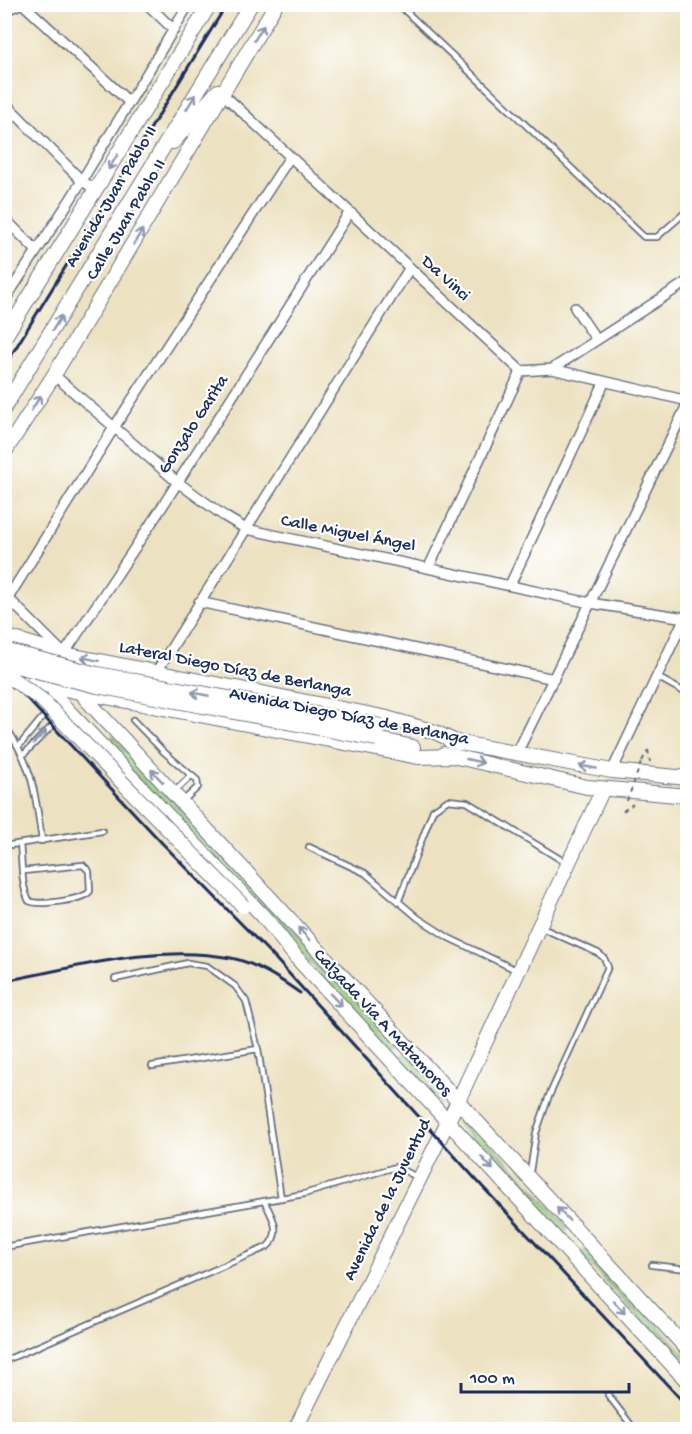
<svg xmlns="http://www.w3.org/2000/svg" width="692" height="1434" viewBox="0 0 692 1434" font-family="'Gochi Hand',sans-serif">
<rect width="100%" height="100%" fill="#fff"/>
<filter id="ink" filterUnits="userSpaceOnUse"><feTurbulence type="fractalNoise" baseFrequency=".0167" numOctaves="2"/><feDisplacementMap in="SourceGraphic" scale="12" xChannelSelector="R" yChannelSelector="G"/><feConvolveMatrix kernelMatrix="1 2 1 2 8 2 1 2 1" color-interpolation-filters="sRGB"/></filter>
<filter id="wash" filterUnits="userSpaceOnUse"><feTurbulence type="fractalNoise" baseFrequency=".008" numOctaves="4" result="noise"/><feDisplacementMap in="SourceGraphic" scale="24" xChannelSelector="R" yChannelSelector="G"/><feGaussianBlur stdDeviation="1.35" result="paint"/><feColorMatrix in="noise" values="0 0 0 0 0 0 0 0 0 0 0 0 0 0 0 0 0 1.4 0 .05"/><feComposite in="paint" operator="in"/></filter>
<g filter="url(#wash)">
<rect width="100%" height="100%" fill="#ece1c0"/>
<path fill="#98c979" stroke="#5a7c6c" stroke-width="1.5" d="M113,736L398,1043L392,1050L106,744Z
M406,1052L445,1096L439,1103L400,1059Z
M462,1113L568,1227L562,1235L456,1121Z
M587,1248L687,1357V1369L581,1254Z"/>
</g>
<g filter="url(#ink)">
<g fill="none" stroke-linecap="round" stroke-linejoin="round">
<g stroke="#646d80" stroke-width="8">
<path id="lane" d="M398,4L644,237H657L688,210
M657,677L688,694
M133,720L164,752L197,780L198,787L184,800
M4,724C33,766 35,791 42,841
M19,746L48,711
M24,754L57,721
M174,792L192,775
M20,844C22,861 21,886 29,901C39,906 85,900 90,891L89,871L83,865L23,871
M4,846L102,831
M309,847L365,873L418,918L449,938L516,970
M399,900L433,810L448,800L467,802L568,864
M115,979L188,963L207,966L235,986L246,1001L258,1049L281,1198
M152,1066L258,1049
M530,1172L536,1133L549,1096L608,967L604,958L598,953L542,928
M4,1247L304,1194L392,1168L397,1167L417,1177
M652,1265L688,1269
M4,1361L267,1247C283,1233 272,1216 264,1201
M608,1395L635,1430"/>
</g>
<g stroke="#646d80" stroke-width="12">
<path id="street" d="M23,4L129,102
M147,4L174,30
M4,11L20,4
M224,95L521,371L552,369L688,401
M4,102L81,180L96,190
M4,218L37,251
M4,301L70,200L189,4
M575,308L596,339
M552,369L688,281
M54,375L176,481L224,516L246,529L590,603L685,618
M429,567L521,371
M510,585L604,383
M4,594L64,654L162,507L349,213
M8,598L115,426L290,157
M199,602L554,679
M157,671L409,269
M516,755L688,403
M612,771L686,615"/>
</g>
<g stroke="#646d80" stroke-width="16">
<path id="secondary" d="M173,142L218,91
M4,338L210,4
M4,408L251,4
M4,453L54,375L276,4
M4,636L64,654L383,717L435,732L458,743
M64,654C53,667 49,684 58,700L263,916L296,957L688,1382
M70,674L86,699L688,1350
M12,679L418,757L452,756
M377,739L413,747
M450,741L612,771L688,778
M444,754L587,787L688,796
M295,1430L458,1101L603,789"/>
</g>
<path stroke="#646d80" stroke-width="2" stroke-dasharray="4.5 4.5" stroke-linecap="butt" d="M648,750L650,762
M642,761L648,750
M623,811L633,804"/>
<use href="#lane" stroke="#fff" stroke-width="4.5"/>
<use href="#street" stroke="#fff" stroke-width="9"/>
<use href="#secondary" stroke="#fff" stroke-width="14"/>
<path stroke="#1b2f5e" stroke-width="3" d="M4,367L227,4
M5,675L162,843L273,956L480,1184L688,1407
M4,981C78,967 156,944 231,958C256,963 280,979 300,993"/>
<g stroke="#646d80" stroke-width="16" stroke-linecap="butt">
<path id="secondary-bridge" d="M4,650L97,674L381,726
M4,663L97,686L377,739
M4,673L42,700L243,906"/>
</g>
<path stroke="#646d80" stroke-width="2" stroke-dasharray="4.5 4.5" stroke-linecap="butt" d="M627,801L641,763"/>
<use href="#secondary-bridge" stroke="#fff" stroke-width="14"/>
</g>
<defs><path id="oneway-shaft" d="M-6 0H5M1.5-3L5.5 0L1.5 3" fill="none" stroke-width="1.6" stroke-linecap="round" stroke-linejoin="round" transform="scale(1.5)"/></defs>
<g stroke="#8d97ae">
<use href="#oneway-shaft" transform="translate(259 33) rotate(-58)"/>
<use href="#oneway-shaft" transform="translate(191 102) rotate(-58)"/>
<use href="#oneway-shaft" transform="translate(113 162) rotate(121)"/>
<use href="#oneway-shaft" transform="translate(138 237) rotate(-59)"/>
<use href="#oneway-shaft" transform="translate(57 323) rotate(-59)"/>
<use href="#oneway-shaft" transform="translate(36 403) rotate(-57)"/>
<use href="#oneway-shaft" transform="translate(90 659) rotate(-168)"/>
<use href="#oneway-shaft" transform="translate(200 694) rotate(-169)"/>
<use href="#oneway-shaft" transform="translate(40 737) rotate(-45)"/>
<use href="#oneway-shaft" transform="translate(475 761) rotate(13)"/>
<use href="#oneway-shaft" transform="translate(588 767) rotate(-170)"/>
<use href="#oneway-shaft" transform="translate(157 776) rotate(-133)"/>
<use href="#oneway-shaft" transform="translate(304 934) rotate(-133)"/>
<use href="#oneway-shaft" transform="translate(336 1000) rotate(47)"/>
<use href="#oneway-shaft" transform="translate(487 1163) rotate(47)"/>
<use href="#oneway-shaft" transform="translate(563 1214) rotate(-134)"/>
<use href="#oneway-shaft" transform="translate(619 1307) rotate(48)"/>
</g>
</g>
<g text-anchor="middle" dominant-baseline="central" stroke-width="4.5" stroke-linejoin="round" paint-order="stroke">
<g font-size="18" fill="#1b2f5e" stroke="#fff">
<text transform="translate(112 197) rotate(-59)">Avenida Juan Pablo II</text>
<text transform="translate(127 220) rotate(-59)">Calle Juan Pablo II</text>
<text transform="translate(445 279) rotate(42)">Da Vinci</text>
<text transform="translate(194 425) rotate(-57)">Gonzalo Garita</text>
<text transform="translate(348 534) rotate(11)">Calle Miguel Ángel</text>
<text transform="translate(235 670) rotate(11)">Lateral Diego Díaz de Berlanga</text>
<text transform="translate(349 717) rotate(11)">Avenida Diego Díaz de Berlanga</text>
<text transform="translate(382 1023) rotate(47)">Calzada Vía A Matamoros</text>
<text transform="translate(388 1200) rotate(-64)">Avenida de la Juventud</text>
</g>
</g>
<rect width="692" height="1434" fill="none" stroke="#fff" stroke-width="24"/>
<path d="M461 1383v9h168v-9" fill="none" stroke="#1b2f5e" stroke-width="3"/>
<text x="470" y="1383" font-size="18" fill="#1b2f5e" stroke="#ffffff" stroke-width="4.5" paint-order="stroke">100 m</text>
</svg>
